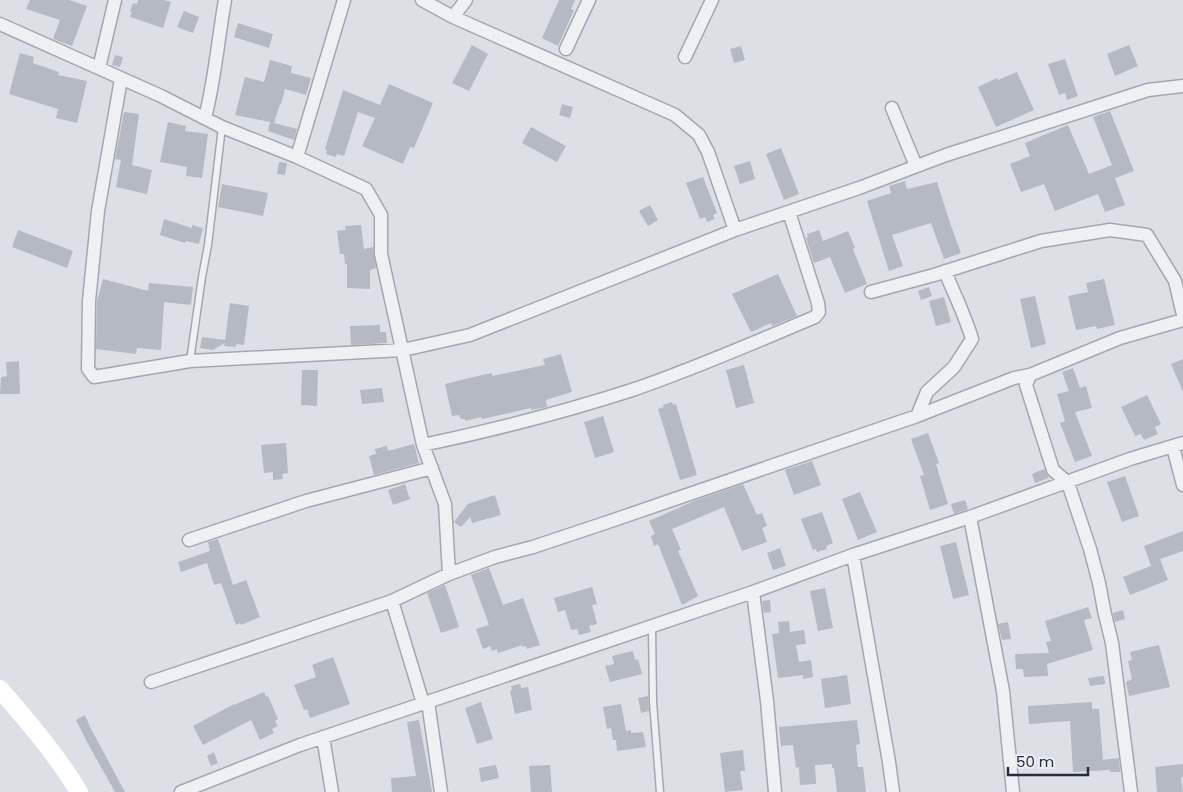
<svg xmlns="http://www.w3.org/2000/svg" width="1183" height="792" viewBox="0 0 1183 792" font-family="Poppins,sans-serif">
<rect width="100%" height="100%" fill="#dce0e6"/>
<path fill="#b4b9c2" d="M30,0H69L87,6L72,46L53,39L60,20L26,9Z
M138,0H164L171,2L163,28L130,17L132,12L130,11L133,3L137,4Z
M559,0H575L571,9L574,10L558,46L542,38Z
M184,11L199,17L193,33L177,27Z
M238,23L273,34L269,48L234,37Z
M472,45L488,54L469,91L452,83Z
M1129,45L1138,66L1115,76L1107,54Z
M741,46L745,60L734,63L730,49Z
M20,53L34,57L33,63L59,72L58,75L87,81L77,123L56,118L58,109L9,94Z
M115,55L123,57L120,67L112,65Z
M1065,59L1078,96L1067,100L1065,93L1059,95L1048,64Z
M270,60L292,66L291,73L311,78L306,95L285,89L281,104H280L274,123L297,129L294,140L268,131L270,122L235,115L245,77L264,82Z
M1017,72L1034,110L996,127L978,87L997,78L998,80Z
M389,84L433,103L414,148L410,147L403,164L362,146L375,118L358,112L344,156L337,154L336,157L326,154L327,150L325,149L343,90L380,105Z
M562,104L573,107L570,118L559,115Z
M1110,111L1134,171L1115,178L1125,205L1105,212L1098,194L1055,211L1044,184L1021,192L1010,164L1030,156L1025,143L1068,125L1089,174L1112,165L1093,117Z
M124,112L139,114L132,165L152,170L147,194L116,187L121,160L115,159Z
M168,122L186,126L185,131L208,134L202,178L186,176L187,167L160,162Z
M531,127L566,146L557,162L522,143Z
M781,148L799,194L784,200L766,154Z
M750,161L755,179L740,184L734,166Z
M279,162L287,163L285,175L277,174Z
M703,177L717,213L713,215L715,219L707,222L705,217L700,219L686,183Z
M905,181L907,189L937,182L950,223L961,253L944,259L931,223L892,235L903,266L889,271L867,201L891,193L889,186Z
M222,184L268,193L263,216L218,207Z
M650,205L658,220L648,226L639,211Z
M164,219L192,228V225L203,228L199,244L186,241L185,243L160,235Z
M361,225L364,249L373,247L376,268L370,270V289L347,288V264H345L344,254H340L337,231L346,230L345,226Z
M18,230L73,251L67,268L12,247Z
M819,230L823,241L848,231L855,248L853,249L867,284L845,293L830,257L814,263L806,238L808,237L807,234Z
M778,274L797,316L772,326L771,323L751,332L732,294Z
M103,279L148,291L149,283L193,287L191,305L164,302L161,350L137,348L136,354L96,349L97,301Z
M1104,279L1115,325L1097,329L1096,326L1076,330L1068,296L1088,292L1086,283Z
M929,287L932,296L921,300L918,291Z
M1035,296L1046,344L1031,348L1020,299Z
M944,297L951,322L936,326L929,301Z
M230,303L249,306L244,345L236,344V347L224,346L225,343L213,350L200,348L202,337L225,340Z
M380,325V332H386L387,343L351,345L350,326Z
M561,354L572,392L546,400L547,407L531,410V408L482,419L481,417L465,421V419H461L459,415L452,416L445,384L473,377L492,373V376L545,365L543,359Z
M1183,359V392L1171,364Z
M19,361L20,394H0L1,377L7,376L6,362Z
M744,365L754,403L736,408L726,370Z
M1073,368L1080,388L1086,386L1092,408L1075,412L1092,456L1075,462L1060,423L1065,421L1057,394L1069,391L1062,372Z
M302,370H318L317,406L301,405Z
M382,388L384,402L362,404L360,390Z
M1147,395L1161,424L1155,427L1158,434L1144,440L1141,434L1135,436L1121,407Z
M672,402L673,405L676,404L697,475L680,480L658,409L664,407L663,405Z
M603,416L614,452L595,458L584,422Z
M928,433L939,463L936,464L948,504L930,510L920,476L924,475L911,439Z
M286,443L288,473L282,474L283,479L273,480V472L264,473L261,445Z
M414,444L419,463L374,475L369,456L376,454L375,449L387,446L388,451Z
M812,461L821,485L794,495L785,470Z
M1044,469L1049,478L1035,483L1032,474Z
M1125,476L1139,516L1122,522L1107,482Z
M405,484L410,499L393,505L388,490Z
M743,484L757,515L762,513L767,526L762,528L767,542L742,551L724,507L672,529L681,550L678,551L698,596L682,605L658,544L654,546L651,536L655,534L649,521L694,501Z
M860,492L877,532L858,540L842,499Z
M495,495L501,515L472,523L470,517L461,527L454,522L468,504Z
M965,500L968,509L954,514L951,504Z
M822,512L833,543L826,546L827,549L817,552L816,549L813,550L801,519Z
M1183,531V551L1160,559L1168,580L1130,595L1123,577L1151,566L1144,546Z
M218,539L233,585L246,580L260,617L241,625L240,623L236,625L221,583L214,585L207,563L181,572L178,562L210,551L208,542Z
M956,542L969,595L953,599L940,546Z
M780,548L786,566L773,570L767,553Z
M489,568L503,605L523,598L540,645L527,649L526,646L522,647V645L498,653L497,649L492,651L490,646L483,649L476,629L489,625L471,575Z
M445,585L459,627L441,633L427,593Z
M592,587L597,604L592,605L597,624L589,626L591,632L579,635L577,629L571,630L565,610L558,612L554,598Z
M825,588L833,628L818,631L810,591Z
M770,600L771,612L764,613L762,601Z
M1088,607L1092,618L1084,620L1093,650L1047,664L1048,676L1024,677L1023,669H1016L1015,654L1049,653L1046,642L1051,641L1045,621Z
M1123,610L1125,619L1115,622L1113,613Z
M789,621L790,632L804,630L806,644L796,645L799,662L811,660L813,677L803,679V675L778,678L772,634L779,633L778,622Z
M1008,622L1011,639L1002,640L998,624Z
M1159,645L1170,687L1129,696L1126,682L1132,679L1128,661L1132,660L1130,652Z
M633,651L635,660L638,659L642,674L610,682L605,666L614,664L612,656Z
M333,657L350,704L310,718L307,709L304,710L294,685L316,677L312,665Z
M847,675L851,704L825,708L821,679Z
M1104,676L1105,684L1090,686L1088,678Z
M520,684L521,688L528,687L532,710L515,714L510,691L512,690L511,686Z
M264,692L266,697L268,696L278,719L275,721L278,726L272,729L274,733L260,740L251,720L203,745L193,726L234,704V705Z
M648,696L649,711L641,713L638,698Z
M481,702L493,739L477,744L465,708Z
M1092,702V709H1099L1103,760L1119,758L1120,772H1110V770L1073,772L1070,721L1029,724L1028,706Z
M621,704L626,731L631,730V733L643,732L646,747L617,751L616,740H613L611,728L607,729L603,707Z
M85,715L91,729L125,792H115L87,742L76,720Z
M419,720L432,792H392L391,778L416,776L407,722Z
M857,720L860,744L856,745L858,767H863L866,792H837L834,768H832V764L815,765L816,784L800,785L799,767L796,768L793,745L781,746L779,727Z
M743,750L745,771H740L743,790L725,792L720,753Z
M214,752L218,763L211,766L207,756Z
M1183,764V777L1181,778L1183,792H1157L1155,767Z
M496,765L499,778L481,782L479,768Z
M550,765L552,792H531L529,766Z"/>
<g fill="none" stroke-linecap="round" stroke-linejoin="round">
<g stroke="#a2a7b0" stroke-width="9">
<path id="lane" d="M190,361L202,277L208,245L222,127
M652,627L653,702L660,792"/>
</g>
<g stroke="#a2a7b0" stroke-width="15">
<path id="street" d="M422,0L453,17L675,115L699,135L708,152L735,230
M453,17L466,0
M0,24L161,96L222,127L297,157L366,189L381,215V254L423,445L445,504L449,574
M566,49L589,0
M685,57L712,0
M99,68L115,0
M121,79L98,211L89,301L88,369L94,377L190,361L403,350L470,335L735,230L859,188L946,155L1148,90L1183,86
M892,108L916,166
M205,118C215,79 218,39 225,0
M297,157L344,0
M871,292L934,275L1041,241L1110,230L1147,235L1175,281L1183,315
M1030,375L1026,385L1053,470L1068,483L1090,549L1099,583L1104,610L1112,643L1131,792
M917,416L927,392L954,367L972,339C965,315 954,294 945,271
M423,445C494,430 564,412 632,390C694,369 755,342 815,317L819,312L818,303L789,212
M1173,447L1183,485
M970,517L1003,691L1013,792
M189,540L306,501L432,468
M853,555L889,762L893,792
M753,592L767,701L775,792
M392,601L423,703
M151,682L392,601L449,574L495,557L533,547L605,523L917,416L1014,378L1030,375L1120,338L1183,320
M428,702L441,792
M323,737L332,792
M181,792L300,745L753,592L853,555L970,517L1130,459L1183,443"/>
</g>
<use href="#lane" stroke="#eff0f4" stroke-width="6"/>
<use href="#street" stroke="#eff0f4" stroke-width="12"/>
<path stroke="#fff" stroke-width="18" d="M0,689C28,722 57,755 79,792"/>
</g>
<path d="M1008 767v8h80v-8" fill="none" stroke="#272d3c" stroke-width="2.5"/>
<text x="1016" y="767" font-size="15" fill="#272d3c" stroke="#ebeff4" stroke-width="4" paint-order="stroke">50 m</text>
</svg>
